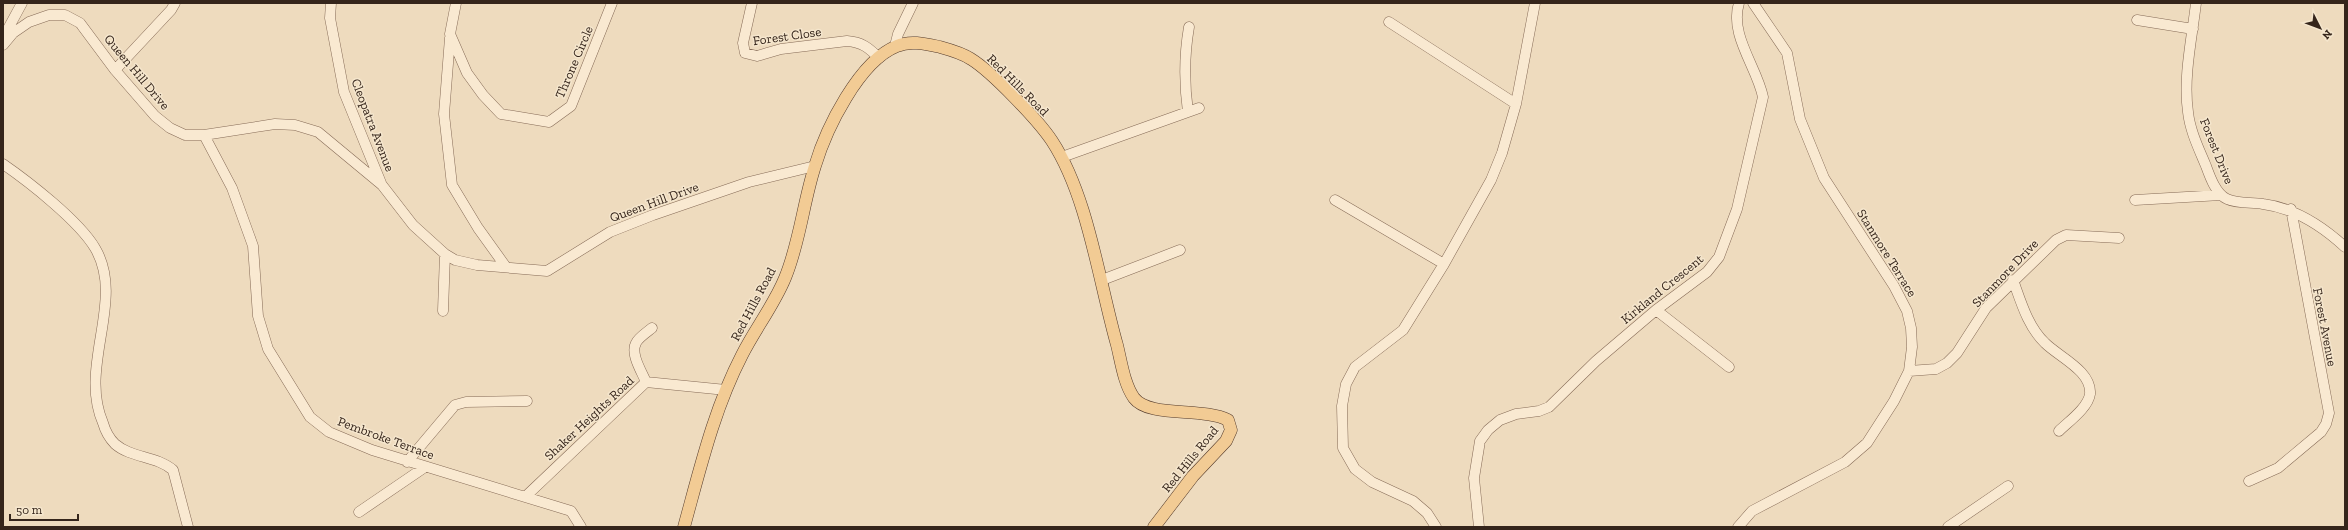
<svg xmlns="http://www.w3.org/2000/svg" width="2348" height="530" viewBox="0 0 2348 530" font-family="'Zilla Slab',serif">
<rect width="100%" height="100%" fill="#eedbbe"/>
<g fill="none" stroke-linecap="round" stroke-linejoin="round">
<g stroke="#866b57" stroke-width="11">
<path id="minor" d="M331,3L330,18L344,92L381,183
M456,3L450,34L467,73L483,95L501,114L549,122L571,106L612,3
M752,3L743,43L745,53L757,56L781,49L847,41C862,42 869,48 879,58
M2196,3C2192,38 2183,77 2188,112C2190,131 2199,149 2206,166C2210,177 2216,194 2227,199C2238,204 2252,202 2263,204C2295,208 2321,225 2345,247
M2137,20L2193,29
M1389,22L1516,104
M3,38L22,3
M450,38L444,114L452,185L478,228L506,267
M3,45L13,33L29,22L49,15H65L80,23L115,70L155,116L170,128L185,135H204L275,124L295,125L318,132L382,185L413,225L445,254L455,260L477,265L547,271L610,232L653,215L749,182L815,166
M895,46L898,34L913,3
M115,70L171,10L175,3
M1188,112C1184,83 1184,56 1189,27
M204,135L232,188L253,246L258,316L268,349L310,417L329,432L372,450L571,511L581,527
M1062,157L1199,108
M3,164C29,182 79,221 95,248C126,300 78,366 103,423C105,430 110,439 115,444C131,458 157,456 173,470L188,527
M1335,200L1444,264
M2135,200L2221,195
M1102,280L1180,250
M2013,280C2021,302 2028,327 2045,343C2059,357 2092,371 2090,394C2088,408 2068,422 2059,431
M1656,310L1729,367
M443,311L445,254
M1909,371L1936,369L1947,363L1957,353L1986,308L2056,240L2066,235L2119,238
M646,382C642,372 630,354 636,343C638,338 647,332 652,328
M407,462L455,405L466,402L527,401
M2249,481L2278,468L2321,432L2326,424L2329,413L2291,209
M526,496L646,382L726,390
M359,512L425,467
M1436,527L1427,513L1413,501L1372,482L1355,469L1343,448L1342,406L1346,384L1355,367L1403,330L1444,264L1491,180L1502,153L1516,104L1535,3
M1479,527L1474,478L1480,441L1488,430L1500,420L1516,414L1539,411L1549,407L1596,361L1656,310L1707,272L1719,257L1737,209L1763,97C1757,67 1729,35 1739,3
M1738,527L1752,511L1845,462L1867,443L1894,401L1909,371L1912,347L1911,328L1907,311L1894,286L1824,178L1800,119L1787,53L1753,3
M1948,527L2008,486"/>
</g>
<g stroke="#533a2b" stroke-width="13">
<path id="major" d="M684,527C700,469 714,409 742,355C755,329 774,305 785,278C800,242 803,203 815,166C826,129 859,61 897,46C910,40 926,44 940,47C951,50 962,53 971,59C992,72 1038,120 1052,141C1088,196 1099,282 1117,345C1121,361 1124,384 1134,398C1149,418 1203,407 1228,420L1231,430L1226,441L1193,476L1154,527"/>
</g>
<use href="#minor" stroke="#f9e9d1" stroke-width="10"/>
<use href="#major" stroke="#f2cb94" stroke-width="12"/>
</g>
<g text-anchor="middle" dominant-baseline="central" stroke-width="3" stroke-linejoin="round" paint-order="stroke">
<g font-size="13" fill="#35251b" stroke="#f5e6cd">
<text transform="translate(787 36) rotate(-8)">Forest Close</text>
<text transform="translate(574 62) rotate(-67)">Throne Circle</text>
<text transform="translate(137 72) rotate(50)">Queen Hill Drive</text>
<text transform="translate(1018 85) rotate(45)">Red Hills Road</text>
<text transform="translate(373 125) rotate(69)">Cleopatra Avenue</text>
<text transform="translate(2217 151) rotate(68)">Forest Drive</text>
<text transform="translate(654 202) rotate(-20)">Queen Hill Drive</text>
<text transform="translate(1887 253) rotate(58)">Stanmore Terrace</text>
<text transform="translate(2005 273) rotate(-46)">Stanmore Drive</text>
<text transform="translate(1662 289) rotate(-39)">Kirkland Crescent</text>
<text transform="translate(753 304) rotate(-62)">Red Hills Road</text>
<text transform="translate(2325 327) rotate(79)">Forest Avenue</text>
<text transform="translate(589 418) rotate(-43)">Shaker Heights Road</text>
<text transform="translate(386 438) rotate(20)">Pembroke Terrace</text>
<text transform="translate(1190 459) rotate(-51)">Red Hills Road</text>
</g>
</g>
<rect width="2348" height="530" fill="none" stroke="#35251b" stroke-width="8"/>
<g transform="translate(2320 28) rotate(132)" stroke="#f5e6cd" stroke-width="3" paint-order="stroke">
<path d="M0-3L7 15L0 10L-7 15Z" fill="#35251b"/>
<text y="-6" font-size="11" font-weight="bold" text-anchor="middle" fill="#35251b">N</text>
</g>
<path d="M10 514v6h68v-6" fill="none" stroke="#35251b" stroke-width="2"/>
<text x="16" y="514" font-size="12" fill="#35251b" stroke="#f5e6cd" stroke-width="3" paint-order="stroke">50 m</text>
</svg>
